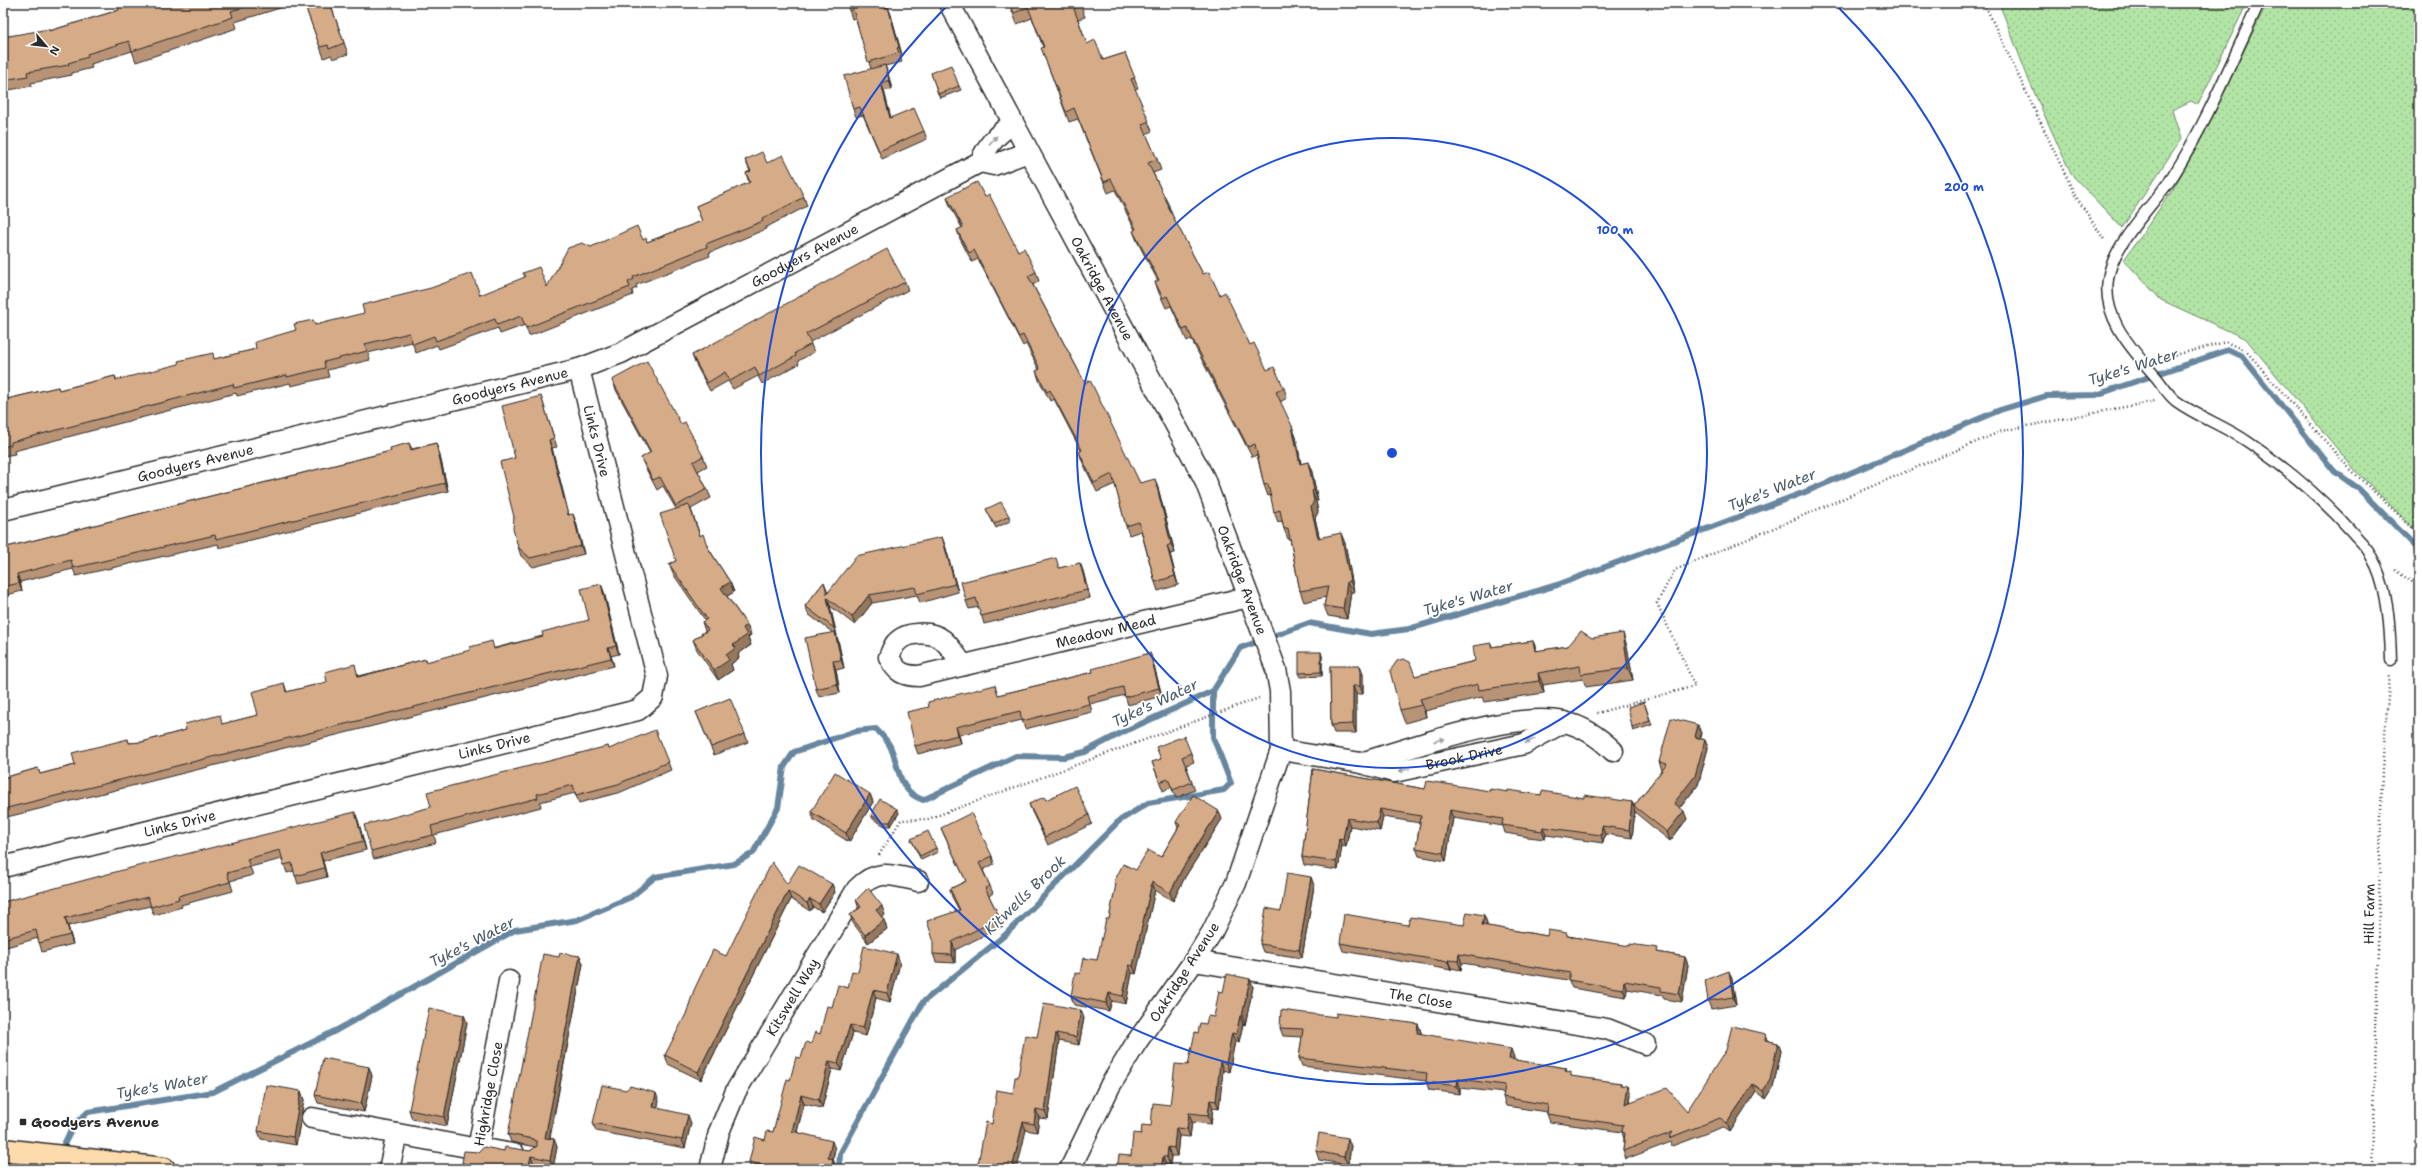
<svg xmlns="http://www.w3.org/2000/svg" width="2422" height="1172" viewBox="0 0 2422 1172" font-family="'Shantell Sans',sans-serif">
<defs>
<pattern id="grass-dots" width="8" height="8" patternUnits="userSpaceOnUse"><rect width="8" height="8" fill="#b1e4a5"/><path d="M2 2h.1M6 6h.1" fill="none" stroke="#98c48e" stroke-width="1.8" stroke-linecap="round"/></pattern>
</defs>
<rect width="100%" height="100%" fill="#fff"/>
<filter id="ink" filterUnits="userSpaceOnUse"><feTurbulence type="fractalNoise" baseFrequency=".025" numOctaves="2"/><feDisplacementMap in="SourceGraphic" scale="8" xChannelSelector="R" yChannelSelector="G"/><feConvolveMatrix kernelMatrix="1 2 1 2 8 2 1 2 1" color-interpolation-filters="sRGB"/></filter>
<g filter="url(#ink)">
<path fill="url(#grass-dots)" stroke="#6e8868" d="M1999,3H2247L2198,105L2191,101L2172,110L2181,139L2122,228L2071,174L2030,83Z
M2267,3H2419V534L2353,468L2246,339L2161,300L2124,260L2173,189L2204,133Z"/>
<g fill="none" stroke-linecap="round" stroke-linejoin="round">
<path stroke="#67879f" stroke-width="6" d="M51,1169L74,1125L88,1112L213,1092L337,1030L515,930L577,920L631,897L655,877L734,864L753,853L778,808L784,767L794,752L856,731L876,729C881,734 887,740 890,746C900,767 897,791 923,800L1016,756L1064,757L1085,752L1123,732L1213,691L1240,648L1309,623L1371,634L1409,629L1557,585L1805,492L2000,410L2046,396L2096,395L2228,350L2242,356L2334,471L2359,489L2419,550
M839,1169L840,1154L923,1002L1005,935L1119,821L1148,803L1224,790L1231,783L1213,737V691"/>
<g stroke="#2b2b2b" stroke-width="13">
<path id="lane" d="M2259,3C2232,60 2207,122 2173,176C2153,206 2113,243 2108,279C2102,318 2132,349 2155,376C2162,384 2168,395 2176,401C2198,417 2225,426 2248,442C2285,467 2323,499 2353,533C2358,539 2365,545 2369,552C2388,584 2390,624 2391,660
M479,1143L518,1150"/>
</g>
<g stroke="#2b2b2b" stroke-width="23">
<g id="street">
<path id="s1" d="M949,3L1204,478L1276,669L1280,691L1281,750L1236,883L1212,932L1194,961L1136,1043L1110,1086L1070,1169"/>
<path d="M980,162L994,165L1028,152"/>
<path id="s2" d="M3,510L579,369L621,353L980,162C988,145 996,134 1013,124"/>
<path id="s3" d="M963,665C957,657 951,647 943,640C932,631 906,631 896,643C893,646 891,653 889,657C896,672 903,676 919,676L1248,597"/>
<path id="s4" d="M1281,750L1361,763L1394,772L1524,744L1564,722"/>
<path d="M1361,763C1414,747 1510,711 1564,722C1582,726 1600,738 1613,751"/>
<path id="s5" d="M3,867L638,710L653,697L657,676L579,369"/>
<path id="s6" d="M1194,961L1607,1029L1645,1044"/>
<path id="s7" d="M312,1118L478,1149L509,981"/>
<path d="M389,1169L397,1134"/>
<path id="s8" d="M710,1169L719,1132L736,1091L857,889C877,868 893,875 918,881"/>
</g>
</g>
<g stroke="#2b2b2b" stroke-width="25">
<path id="primary" d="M3,1150L164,1169"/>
</g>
<path stroke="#2b2b2b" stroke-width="2.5" stroke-dasharray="1 3" stroke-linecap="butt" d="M1984,3L2075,195L2105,241
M2160,359L2226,342L2246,351L2349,468L2419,534
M2395,570L2419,587
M1597,713L1695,686L1657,603L1675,570L2002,431L2155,401
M879,855L901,820L928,819L1259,698
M2373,1169L2382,769L2390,674"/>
<use href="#lane" stroke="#fff" stroke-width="10"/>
<use href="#street" stroke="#fff" stroke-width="20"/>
<use href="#primary" stroke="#fedbac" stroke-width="22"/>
</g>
<path fill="#b89375" stroke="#2b2b2b" d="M117,3H296L235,22L237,28L136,62L132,51L91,64L92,68L72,73V75L31,83L32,86L3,91V37L49,31L119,10Z
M304,3H330L348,54L333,59L331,55L324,58Z
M847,3H883L884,8L888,7L891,15L902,55L900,56L902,62L885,66L892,89L884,91L891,118L924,131L927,139L882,159L863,115L856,117L853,109L871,69L856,18L852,19Z
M1009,3H1080L1085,17L1078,19L1087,44L1103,60L1125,53L1138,88L1135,89L1152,131L1146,134L1157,159L1161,170L1153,173L1169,206L1173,217L1203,274L1220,295L1250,345L1267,370L1284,388L1287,398L1280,402L1296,437L1301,464L1308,462L1312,472L1318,501H1316L1318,512L1315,518L1319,537L1345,543L1354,592H1351L1347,619L1328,616L1324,606L1326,597L1304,602L1300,591L1290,539H1288L1284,529L1282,521L1278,522L1274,512L1271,495L1268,496L1264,485L1257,455L1252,457L1191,339L1187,341L1171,306L1166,308L1159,293L1155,282L1158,281L1137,241L1133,231L1135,230L1115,190L1108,193L1078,119L1069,122L1045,58L1043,47L1032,18L1017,24Z
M931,73L959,86L961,90L940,98Z
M745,160L767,163L804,197L807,206L765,228L766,229L709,253L710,256L636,285L637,288L632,290L633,295L529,336L525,325L500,334L498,328L439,349L437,345L416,353L412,342L368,353L370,360L327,370L329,377L291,386L290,383L237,396L236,393L14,451L15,454L3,456V400L58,387L59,390L115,376L117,380L215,359L256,349L296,330L313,320L315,325L480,295L547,287L591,247L643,240L647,242L702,221L696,206L749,183L746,173L750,171Z
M947,197H985L1018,251L1036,272L1039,281L1033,285L1085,383L1140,483L1158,488L1175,553L1170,554L1178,585L1158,591L1155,582L1141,531L1129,535L1126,526L1115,484L1097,492L1082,461L1079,452L1081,451L1054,399L1050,401L1039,380L1036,371L1039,370L1026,344L1023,346L978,259L972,262L960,239L957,230L962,228L950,206Z
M905,282L908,290L810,342L814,352L798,361L799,364L762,384L758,376L733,389L728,381L710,391L695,363L692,355Z
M612,380L681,424L703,456L707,466L698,471L707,489L711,498L691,509L700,535L730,582L734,592L727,596L747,625L751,635L748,637L751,645L738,654L739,658L731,664L733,670L718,680L697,650L693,640L705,631L702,622L705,620L673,574L669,564L676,561V509L663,486L657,490L645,467L641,458L650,453L616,390Z
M541,396L557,447L552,448L569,515L576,522L584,554L533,567L521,556L518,547L514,517L515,458Z
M409,443L412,449L436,443L439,452L448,491L219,548L218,544L76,576L73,569L20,582L22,591L3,596V548L391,451Z
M986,509L1009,516L1010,521L996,528Z
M945,545L958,592L920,603L917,595L872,603L855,625L830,606L837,636H836L838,640L844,668L836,670L840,693L819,697L816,689L832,632L808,614L805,606L824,582L828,592Z
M1080,563L1083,571L1090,598L984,624L979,607L969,609L966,601L1060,568Z
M601,584L604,592L619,654L611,656L614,666L3,818V778L38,768L40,774L75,765L128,739L129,743L142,742L186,730L223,724L258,715L284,683L287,692L327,682L358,673L359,676L426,659L427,662L495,648L543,636L589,620Z
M1592,638L1627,646L1633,680L1586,687L1583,679L1543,685L1544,693L1484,702L1482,697L1425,711L1426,717L1405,723L1400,710L1415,676L1475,661L1491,643L1492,647L1533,641L1537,651L1568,646Z
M1321,652L1322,656V676L1301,677L1299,673Z
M1150,653L1153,662L1162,696L1128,705L1125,695L1090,704L1092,712L1025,729L1022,720L959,735L961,743L918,754L915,746L998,695L1093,672Z
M1330,666L1363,674V694H1356V733H1334L1331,725Z
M1644,702L1652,725L1633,731L1632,727Z
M696,712L745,734L748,742L714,755Z
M1701,733L1700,738L1705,740L1708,748L1698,785L1680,808L1687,819L1670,841L1637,814L1635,811L1632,838L1605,834L1603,843L1546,835L1545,839L1528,837L1505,833L1503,826L1453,818L1446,861L1419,856L1416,848L1420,823L1383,817L1380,831L1350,826L1346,847L1342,846L1338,870L1304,865L1302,857L1313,769L1425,789L1490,791L1541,795L1584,798L1632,802L1634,806L1662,770L1659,762Z
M608,746L609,749L668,762L671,770L621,792L579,803L575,793L540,802L541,807L434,835L436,843L374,859L371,851L431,807Z
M1191,753L1194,762L1186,765L1195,790L1176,798L1171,787L1163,791L1152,762Z
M870,794L873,802L849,842L814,820L811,812Z
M1046,800L1089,815L1092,824L1048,845L1032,812L1029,804Z
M897,809L899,813L891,826H885L873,819L871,815Z
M1222,819L1185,877L1173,901L1155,890L1136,974L1132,973L1126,1004L1112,1001L1109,1011L1074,1005L1071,996L1080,974L1097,960L1109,919L1116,887L1114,882L1161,857L1178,828L1176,822Z
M358,820L366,850L323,861L327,877L298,884L294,871L287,873L282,859L250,867L253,875L230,881L233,891L181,905L182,907L154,915L150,906L68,926L73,944L42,952L38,938L3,948V902Z
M941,828L992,856L994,864L983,870L990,886L993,893L989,896L1000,918L1003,926L955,950V963L936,962L933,954L959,910L952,897L950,889L966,881L944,835Z
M911,839L936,848L938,852L921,860Z
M1311,877L1314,886L1302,958L1263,952L1260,944L1281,911Z
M787,884H832L835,892L822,912L813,907L810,911L791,899L701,1080L668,1064L665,1055L726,956Z
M856,900L885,915L881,917L884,920L887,929L868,943L853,923L850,915L859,909Z
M1484,915L1487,923V926L1547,936H1568L1685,957L1688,965L1682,1002L1664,999L1662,995L1627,989L1626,997L1572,988L1568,980L1462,963L1461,970L1451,968V970L1343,951L1340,943L1408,925H1464Z
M580,956L583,964L550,1138L554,1139L557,1147L553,1168L534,1164L533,1169H464L462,1163L479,1152L504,1151H530L536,1147L511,1142L508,1134L559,957Z
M900,963L890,1002L876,998L866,1036L853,1033L841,1071L832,1069L822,1108L804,1104L797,1132L835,1149L833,1159L836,1167V1169H751L749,1162L765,1140L773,1132L790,1080L801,1058L811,1044L820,1034L832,1007L848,988L858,972Z
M1250,979L1253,987L1245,1025L1243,1024L1239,1042L1235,1041L1229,1072L1223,1070L1219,1109L1213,1108L1211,1124L1192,1122L1190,1137L1179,1136L1177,1156H1171L1170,1166L1166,1165L1165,1169H1117L1131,1156L1141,1134L1151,1126L1170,1105L1188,1065L1198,1033L1214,1017L1223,992Z
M1732,979L1736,1005L1711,1009L1708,1001Z
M464,1015L467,1023L447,1126L412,1119L409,1110Z
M1336,1017L1418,1024L1421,1032V1034L1514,1057L1513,1060L1566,1068L1567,1072L1573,1077L1621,1083V1085L1631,1094L1630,1103L1687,1111L1769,1041L1778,1043L1781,1051L1773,1088L1766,1099L1756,1092L1730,1132L1723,1127L1672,1146L1671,1142L1626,1159L1623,1151L1624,1139L1622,1132L1550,1122L1547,1114V1112L1506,1106L1503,1097L1504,1093L1460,1088V1094L1429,1090L1426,1081L1302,1066L1299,1058L1302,1037L1283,1036L1280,1028Z
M1084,1018L1079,1045L1059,1041L1048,1119L1039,1118L1037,1132L992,1124L1013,1093L1018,1077L1037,1037Z
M369,1067L372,1076L364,1112L318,1103L315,1095Z
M301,1091L304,1100L296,1145L261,1139L258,1131Z
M659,1101L657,1108L691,1123L685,1148L596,1131L593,1123Z
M1351,1146L1348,1165L1319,1160L1316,1151Z"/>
<path fill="#96785f" stroke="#2b2b2b" d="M888,7L891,15L902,55L899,47Z
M885,65L888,73L892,89L889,80Z
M881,83L884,91L893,127L890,118Z
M1292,426L1296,437L1303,474L1300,464Z
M549,440L552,448L571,524L568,515Z
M436,443L439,452L448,491L445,483Z
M1308,462L1312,472L1318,501L1314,490Z
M1155,479L1158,488L1175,553L1171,544Z
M1312,491L1316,501L1318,512L1315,518L1322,548L1318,538L1311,507Z
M573,514L576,522L584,554L581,546Z
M1341,533L1345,543L1354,592L1350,581Z
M942,537L945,545L958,592L955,584Z
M1167,546L1170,554L1178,585L1175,576Z
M1080,563L1083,571L1090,598L1087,590Z
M17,574L20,582L22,591L19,583Z
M730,582L734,592L724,598L721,588Z
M1347,582L1351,592L1347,619L1343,609Z
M601,584L604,592L619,654L616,646Z
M869,595L872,603L855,625L852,617Z
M827,598L830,606L837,636L834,628Z
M747,625L751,635L748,637L751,645L738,654L739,658L731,664L733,670L718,680L714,670L726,655L743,628Z
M835,632L838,640L844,668L841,660Z
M1623,633L1627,646L1633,680L1628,668Z
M1533,641L1538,653L1535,651Z
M608,648L611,656L614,666L611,658Z
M1321,652L1322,656V676L1321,672Z
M1150,653L1153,662L1162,696L1159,688Z
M833,661L836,670L840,693L837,684Z
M1360,666L1363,674V694L1360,686Z
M1538,673L1543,685L1544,693L1539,681Z
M1353,686L1356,694V733L1353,724Z
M1420,699L1425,711L1426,717Z
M1698,725L1701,733L1698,745L1695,737Z
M956,727L959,735L961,743L958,735Z
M1705,740L1708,748L1698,785L1677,811L1674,803Z
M870,794L873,802L849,842L846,833Z
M1632,802L1635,811L1632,838L1629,830Z
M897,809L899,813L891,826L890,822Z
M1380,809L1383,817L1380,831L1377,823Z
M1450,810L1453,818L1446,861L1443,853Z
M1219,811L1222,819L1185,877L1173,901L1170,893L1182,869Z
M1684,811L1687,819L1670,841L1667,832Z
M355,812L358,820L366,850L363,841Z
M1347,818L1350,826L1346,847L1343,839Z
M1602,826L1605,834L1603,843L1601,835Z
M1543,827L1546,835L1545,839L1542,831Z
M1339,838L1342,846L1338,870L1336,862Z
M320,853L323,861L327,877L324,868Z
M1311,877L1314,886L1302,958L1299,950Z
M1152,882L1155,890L1136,974L1133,966Z
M832,884L835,892L822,912L819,904Z
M788,891L791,899L701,1080L698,1072Z
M810,899L813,907L810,911L807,903Z
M882,906L885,915L879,919L876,910Z
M1484,915L1487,923L1485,934L1482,925Z
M65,918L68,926L73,944L70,935Z
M884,920L887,929L868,943L865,935Z
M952,942L955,950V963L952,955Z
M897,954L900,963L890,1002L887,993Z
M1459,954L1462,963L1461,970L1458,961Z
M580,956L583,964L548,1146L545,1138Z
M1685,957L1688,965L1682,1002L1679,994Z
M1448,960L1451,968V970L1448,962Z
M1129,965L1132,973L1126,1004L1123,996Z
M1729,971L1732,979L1736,1005L1733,997Z
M1250,979L1253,987L1245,1025L1242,1016Z
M1624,981L1627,989L1626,997L1623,989Z
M873,990L876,998L866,1036L863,1028Z
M1109,993L1112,1001L1109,1011L1106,1003Z
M1081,1010L1084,1018L1079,1045L1076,1037Z
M464,1015L467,1023L447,1126L444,1117Z
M1240,1016L1243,1024L1239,1042L1236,1034Z
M1418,1024L1421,1032L1420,1041L1417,1033Z
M850,1025L853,1033L841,1071L838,1063Z
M1056,1033L1059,1041L1048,1119L1045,1111Z
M1232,1033L1235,1041L1229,1072L1226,1063Z
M1766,1034L1769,1042L1765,1040Z
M1778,1043L1781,1051L1773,1088L1766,1099L1763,1091Z
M1511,1049L1514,1057L1512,1068L1509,1059Z
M829,1061L832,1069L822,1108L819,1100Z
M1220,1062L1223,1070L1219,1109L1216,1101Z
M369,1067L372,1076L364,1112L361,1104Z
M1458,1079L1460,1088V1094L1457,1086Z
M1753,1084L1756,1092L1730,1132L1727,1123Z
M1628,1086L1631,1094L1628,1113L1625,1104Z
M301,1091L304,1100L296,1145L293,1137Z
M656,1093L659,1101L656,1116L653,1107Z
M801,1095L804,1104L795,1139L792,1131Z
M1210,1100L1213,1108L1211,1124L1208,1115Z
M1036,1109L1039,1118L1037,1132L1034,1124Z
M1189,1113L1192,1122L1190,1137L1187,1129Z
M688,1115L691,1123L685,1148L682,1140Z
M1023,1122L1026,1130L1017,1169H1012Z
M1176,1128L1179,1136L1177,1156L1174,1148Z
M1348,1138L1351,1146L1348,1165L1344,1157Z
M554,1139L557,1147L553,1168L550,1160Z
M832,1141L835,1149L831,1166L828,1158Z
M1168,1147L1171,1156L1170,1166L1167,1157Z
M531,1156L534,1164L533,1169H528Z
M1163,1157L1166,1165L1165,1169H1161Z
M833,1159L836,1167V1169H831Z"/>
<path fill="#d6ab88" stroke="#2b2b2b" d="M117,3H257L231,11L233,17L132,51L129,41L87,54L88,57L68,63L69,65L27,72L28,76L3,80V37L49,29V31L119,10Z
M304,3H330L344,43L329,49L328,45L320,47Z
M847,3H882L884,8L888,7L899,47L897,48L899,53L868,62L853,9L849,11Z
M1010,3H1080L1081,6L1074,9L1087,44L1095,40L1103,60L1125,53L1135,78L1131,79L1149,121L1142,124L1157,159L1148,163L1169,206L1168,207L1203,274L1209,272L1220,295L1225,292L1250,345L1254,343L1267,370L1274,367L1284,388L1276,392L1292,426L1300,464L1308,462L1314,490L1312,491L1314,501L1311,507L1318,538L1341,533L1350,581L1347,582L1343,609L1324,606L1328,586L1300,591L1288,528L1284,529L1280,510L1274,512L1268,484L1264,485L1255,444L1248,447L1187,328L1183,330L1167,296L1163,298L1155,282L1159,280L1133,231L1136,229L1111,179L1104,182L1074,108L1066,112L1041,48L1044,47L1028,7L1014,13Z
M885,65L889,80L881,83L890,118L914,108L924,131L879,151L860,107L853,109L844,76Z
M951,65L959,86L938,94L931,73Z
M762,152L767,163L783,155L804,197L762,219L763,221L706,244L707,247L633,277L634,279L628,282L630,287L526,328L521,316L497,325L495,319L436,341L434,336L413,344L409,333L365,344L367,351L324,362L325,368L287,377V375L234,388L233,384L11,442V445L3,447V400L58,387L59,390L115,376L116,380L179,364L178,361L213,353L214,359L256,349L255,342L296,330L294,324L313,320L315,325L364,313L362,305L431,288L472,273L480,295L525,277L523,273L539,267L547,287L568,248L582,243L591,247L637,226L643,240L646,238L647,242L702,221L696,206L750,182L746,173L751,171L745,160Z
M977,182L985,197L989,194L1018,251L1024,248L1036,272L1028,276L1085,383L1090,380L1140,483L1155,479L1171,544L1167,546L1175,576L1155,582L1139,522L1126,526L1112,474L1094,483L1079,452L1082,450L1050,390L1047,392L1036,371L1040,369L1023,335L1019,337L974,250L969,253L957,230L963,227L947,197Z
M887,249L905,282L806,334L811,344L795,353L796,356L759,376L755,367L730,381L725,372L707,383L692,355Z
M647,361L681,424L685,422L703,456L693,462L707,489L676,506L660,477L653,480L641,458L651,452L612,380Z
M541,396L554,438L549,440L568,515L573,514L581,546L530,558L518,547L513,529L514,517L500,462L515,458L502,406Z
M409,443L411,450L436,443L445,483L216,539L215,535L73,568L71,560L17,574L19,583L3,587V548L391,451L390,448Z
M1001,502L1009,516L994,524L986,509Z
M689,505L700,536L703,534L708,548L730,582L721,588L747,625L743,628L747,635L733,645L736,648L726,655L729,660L714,670L693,640L708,630L702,622L707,619L669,564L676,561L660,514Z
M942,537L955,584L917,594L915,587L869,595L852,617L827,598L834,628L805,606L824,582L827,594L856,556Z
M1056,558L1059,568L1080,563L1087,590L981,616L976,598L966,601L961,582Z
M601,584L616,646L608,648L611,658L3,809V778L38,768L40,774L75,765L72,753L128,739L129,743L142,742L186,730L185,724L220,715L222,724L258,715L252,692L284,683L286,692L327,682L325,672L355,664L358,677L426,659V662L470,650V647L492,641L494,649L543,636L542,632L589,620L581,589Z
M1581,631L1592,638L1623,633L1628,668L1581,674L1580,666L1538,673L1539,681L1479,690L1478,684L1420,699L1422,705L1400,710L1390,671L1397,661L1403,659L1410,662L1415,676L1475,661L1473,646L1491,643V647L1533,641L1535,651L1568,646Z
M835,632L841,660L833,661L837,684L816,689L805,638Z
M1299,652H1321V672L1299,673Z
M1150,653L1159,688L1125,697L1123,687L1087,696L1089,704L1022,721L1020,711L956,727L958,735L915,746L907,712L929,707L928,702L995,685L998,695L1093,672L1092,669Z
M1330,666H1360V686H1353V724L1331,725Z
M730,698L745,734L711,747L696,712Z
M1644,702L1650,721L1632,727L1628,707Z
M1671,718L1698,725L1695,737L1705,740L1695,776L1674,803L1684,811L1667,832L1634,806L1667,764L1659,762Z
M655,730L668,762L618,784L576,795L573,785L537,794L538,798L431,826L433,835L371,851L364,825L431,807L427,792L608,746L609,749Z
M1184,736L1191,753L1182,757L1192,782L1173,790L1168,779L1160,782L1152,762L1161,759L1156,747Z
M1313,769L1425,789L1427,781L1490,791V789L1508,792V790L1541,795L1542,791L1584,798V795L1632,802L1629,830L1602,826L1601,835L1543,827L1542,831L1502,825L1503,819L1450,810L1443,853L1416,848L1421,816L1380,809L1377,823L1347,818L1343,839L1339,838L1336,862L1302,857Z
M835,772L870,794L846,833L811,812Z
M1075,786L1089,815L1045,837L1029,804L1044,797L1046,800Z
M1193,795L1219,811L1182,869L1170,893L1152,882L1133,966L1129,965L1123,996L1109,993L1106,1003L1071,996L1075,973L1080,974L1083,958L1097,960L1106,919H1109L1116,884L1114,882L1123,864L1136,870L1148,850L1161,857L1180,825L1176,822Z
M880,799L897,809L890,822H883L871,815Z
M355,812L363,841L320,853L324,868L295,876L292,863L284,865L280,850L247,859L250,867L227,873L230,882L178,896L179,899L151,907L148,897L65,918L70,935L39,943L36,930L3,939V902L134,867Z
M971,813L992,856L979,863L990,886L985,888L1000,918L952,942V955L933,954V939L927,921L960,910L950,889L966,881L941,828Z
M928,831L936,848L920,856L911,839Z
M772,862L787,884L799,865L832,884L819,904L810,899L807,903L788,891L698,1072L665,1055L686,1014L694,990L713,950L726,956Z
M1287,873L1311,877L1299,950L1260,944L1266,908L1281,911Z
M868,888L882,906L876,910L884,920L865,935L850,915L861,907L856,900Z
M1467,912L1484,915L1482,925L1547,936L1548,930L1567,933V936L1630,946V944L1658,948L1657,952L1685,957L1679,994L1661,991V987L1624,981L1623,989L1568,980L1570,973L1459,954L1458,961L1448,960V962L1340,943L1344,914L1408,925L1410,917L1464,925Z
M864,946L897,954L887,993L873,990L863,1028L850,1025L838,1063L829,1061L819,1100L801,1095L792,1131L832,1141L828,1158L833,1159L831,1169H779L749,1162L755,1137L765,1140L767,1131L773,1132L787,1079L790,1080L796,1057L801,1058L806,1042L811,1044L815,1032L820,1034L827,1006L832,1007L838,985L848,988L852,971L858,972Z
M560,953L580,956L545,1138L554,1139L550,1160L531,1156L528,1169H492L462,1163L464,1151L479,1152L484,1147L504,1151L505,1147L530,1151L537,1146V1142L533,1139L508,1134L543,954L559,957Z
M1729,971L1733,997L1708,1001L1705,980Z
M1227,974L1250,979L1242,1016H1240L1236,1034L1232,1033L1226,1063L1220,1062L1216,1101L1210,1100L1208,1115L1189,1113L1187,1129L1176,1128L1174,1148L1168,1147L1167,1157H1163L1161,1169H1117L1119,1155L1131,1156L1133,1133L1141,1134L1142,1125L1151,1126L1153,1103L1170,1105L1175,1064L1188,1065L1195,1032L1198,1033L1200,1023L1206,1024L1208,1016L1214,1017L1219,991L1223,992Z
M1044,1003L1081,1010L1076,1037L1056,1033L1045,1111L1036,1109L1034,1124L1023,1122L1012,1169H977L986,1122L992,1124L997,1090L1013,1093L1015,1077H1018L1025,1035L1037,1037Z
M429,1008L464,1015L444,1117L409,1110Z
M1281,1010L1336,1017V1013L1418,1024L1417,1033L1511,1049L1509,1059L1566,1068L1565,1071L1571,1072V1076L1621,1083L1620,1085L1628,1086L1625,1104L1667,1088L1687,1111L1726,1050L1732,1026L1766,1034L1765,1040L1778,1043L1770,1080L1763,1091L1753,1084L1727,1123L1720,1118L1669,1138L1673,1132L1623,1151L1625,1133L1622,1132L1623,1125L1547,1114L1548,1105L1503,1097L1505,1085L1458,1079L1457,1086L1426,1082L1427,1073L1299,1058L1303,1029L1280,1028Z
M323,1058L369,1067L361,1104L315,1095Z
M266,1085L301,1091L293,1137L258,1131Z
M602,1085L626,1090L630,1086L656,1093L653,1107L688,1115L682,1140L593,1123Z
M1319,1133L1348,1138L1344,1157L1316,1151Z"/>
<defs><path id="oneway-solid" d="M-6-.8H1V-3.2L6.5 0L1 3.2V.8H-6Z"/></defs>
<g fill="#a0a0a0">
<use href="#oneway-solid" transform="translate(993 140) rotate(-47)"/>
<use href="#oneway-solid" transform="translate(1439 740) rotate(-16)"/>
<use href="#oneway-solid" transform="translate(1530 741) rotate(152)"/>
<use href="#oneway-solid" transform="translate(1404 770) rotate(168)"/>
</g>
</g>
<g fill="none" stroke="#1d4ed8" stroke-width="2">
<circle cx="1392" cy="453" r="315"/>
<path d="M1838 7A631 631 0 1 1 946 7"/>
</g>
<rect fill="#2b2b2b" stroke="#fff" stroke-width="1.5" x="19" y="1118" width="8" height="8" rx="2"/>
<g text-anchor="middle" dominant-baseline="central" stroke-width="3.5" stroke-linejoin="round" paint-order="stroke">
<g font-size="14" fill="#2b2b2b" stroke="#fff">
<text stroke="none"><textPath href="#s2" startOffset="846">Goodyers Avenue</textPath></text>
<text stroke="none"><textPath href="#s1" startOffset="324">Oakridge Avenue</textPath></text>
<text stroke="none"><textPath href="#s2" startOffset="522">Goodyers Avenue</textPath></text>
<text transform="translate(597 441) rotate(76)">Links Drive</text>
<text stroke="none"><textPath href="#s2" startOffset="198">Goodyers Avenue</textPath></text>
<text stroke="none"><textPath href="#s1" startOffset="648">Oakridge Avenue</textPath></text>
<text stroke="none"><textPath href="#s3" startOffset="329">Meadow Mead</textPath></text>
<text stroke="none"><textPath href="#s5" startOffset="506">Links Drive</textPath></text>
<text stroke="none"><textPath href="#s4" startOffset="187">Brook Drive</textPath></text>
<text stroke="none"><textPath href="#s5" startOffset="182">Links Drive</textPath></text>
<text transform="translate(2369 914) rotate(-89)">Hill Farm</text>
<text transform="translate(1184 972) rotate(-57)">Oakridge Avenue</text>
<text stroke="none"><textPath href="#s8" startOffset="192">Kitswell Way</textPath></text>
<text stroke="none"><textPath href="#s6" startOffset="230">The Close</textPath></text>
<text stroke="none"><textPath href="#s7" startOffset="225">Highridge Close</textPath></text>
</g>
<g font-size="14" font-weight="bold" fill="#2b2b2b" stroke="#fff" text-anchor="start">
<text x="31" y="1122">Goodyers Avenue</text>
</g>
<g font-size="15" font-style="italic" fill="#495965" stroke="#fff">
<text transform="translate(2133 367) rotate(-17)">Tyke's Water</text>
<text transform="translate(1772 490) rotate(-21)">Tyke's Water</text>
<text transform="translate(1468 598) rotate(-16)">Tyke's Water</text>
<text transform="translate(1155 703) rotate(-25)">Tyke's Water</text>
<text transform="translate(1025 895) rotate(-44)">Kitwells Brook</text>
<text transform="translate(472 942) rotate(-27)">Tyke's Water</text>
<text transform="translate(162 1086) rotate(-10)">Tyke's Water</text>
</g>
</g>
<circle cx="1392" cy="453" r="6" fill="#1d4ed8" stroke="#fff" stroke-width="2"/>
<g font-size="12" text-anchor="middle" font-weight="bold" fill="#1d4ed8" stroke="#fff" stroke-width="3.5" stroke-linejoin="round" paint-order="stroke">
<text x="1964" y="191">200 m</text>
<text x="1615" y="234">100 m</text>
</g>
<rect width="2422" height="1172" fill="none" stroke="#fff" stroke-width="16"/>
<rect x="8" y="8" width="2406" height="1156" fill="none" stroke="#2b2b2b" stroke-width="1.5" filter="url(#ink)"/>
<g transform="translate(46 46) rotate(118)" stroke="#ffffff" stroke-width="3" paint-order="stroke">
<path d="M0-3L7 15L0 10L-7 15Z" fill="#2b2b2b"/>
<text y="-6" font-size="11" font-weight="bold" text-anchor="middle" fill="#2b2b2b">N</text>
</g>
</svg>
